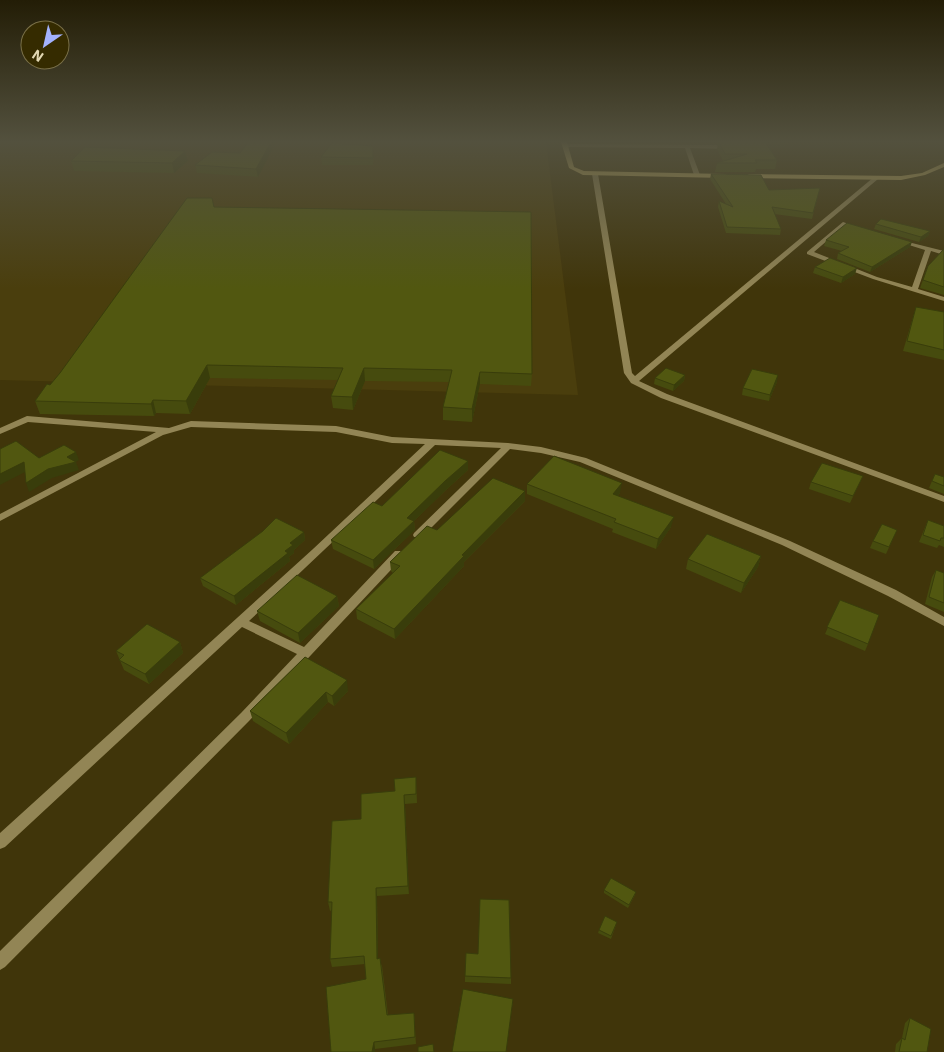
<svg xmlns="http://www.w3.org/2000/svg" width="944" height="1052" viewBox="0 0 944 1052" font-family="'IBM Plex Sans',sans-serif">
<rect width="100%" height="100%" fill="#40350a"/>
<path fill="#4a3e0d" d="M0,142H546L578,395L0,380Z"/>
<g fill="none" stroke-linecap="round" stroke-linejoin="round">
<path fill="#928555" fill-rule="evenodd" d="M563,144L729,145L732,147L729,149L690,148L700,175L697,177L694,175L685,148L565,147Z
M595,172L598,174L632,373L635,376L874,177H878V179L639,381L667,394L944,496V502L661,398L631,383L624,373L592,174Z
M843,222L861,228L858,230L844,226L814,252L877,277L912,287L925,250L896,241V239L944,251V255L931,251L918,289L944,297V301L873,279L807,254V252Z
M27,416L169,428L191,421L336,426L392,437L508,443L541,447L586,458L790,541L896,590L944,617V626L888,596L782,545L580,462L541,453L510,449L422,537H414L413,535L414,533L501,448L435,445L249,621L304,647L395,551H403L404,554L403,557L249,721L5,967L0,970V951L241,713L297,654L242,627L5,847L0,849V833L313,549L425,444L392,443L336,432L191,427L163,435L0,521V514L156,432L28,422L0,434V428Z"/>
<path fill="#c6b162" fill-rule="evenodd" d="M561,142H567L574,167L584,171L725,174L728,176L725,178L583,175L569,168Z
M944,163V167L925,175L901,180L749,178L746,176L749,174L901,176L922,173Z"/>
</g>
<path fill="#464b0e" d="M276,142L258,177L197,173L195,165Z
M718,142H786L785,146L769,149L777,160L775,169H756L755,172H715L717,163L723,161L717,149Z
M374,154L373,165H322L321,157Z
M71,161H188L174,173L74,171Z
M711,174L769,190L820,188L812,219L774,214L781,229L780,235L726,233L718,207L719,201L726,204L710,179Z
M214,207L532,374L531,386L480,384L472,422L443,420V407L449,382L365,381L353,410L333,408L331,396L338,380L210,378L190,414L156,413L154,416L40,414L35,401Z
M876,224L930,231L928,236L919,242L874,229Z
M826,240L910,247L870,272L837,259L838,253L842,251L824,246Z
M944,249V295L920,288L928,266Z
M815,267L855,274L841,283L813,273Z
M916,307L944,312V360L903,351Z
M685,375L684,381L673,391L654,384L655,378Z
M777,382L769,401L742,395L743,388Z
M468,461V470L446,490L414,521L415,530L374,569L333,549L331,540L382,506Z
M935,474L944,477V494L929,488Z
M863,476L850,503L809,489L811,482Z
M527,484L620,493L618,496L671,527L656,549L612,532L613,529L527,494Z
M525,501L464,562V566L395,639L357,619L356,609L393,573L391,571L390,562L437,530Z
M928,520L944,526V547L939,545L937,548L919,542Z
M897,530L886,554L870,548L873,541Z
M304,532L305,540L294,550V553L289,557L290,561L236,605L203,586L200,578Z
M761,556L758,567L741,593L686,569L688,559Z
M936,570L944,573V612L925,604L932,577Z
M337,596L339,606L300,643L260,621L257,611Z
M840,600L868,644L865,651L825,634Z
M180,642L183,653L149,684L124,670L116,651Z
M305,657L348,691L334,706L328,702L289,744L253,721L250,711Z
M416,777L417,803L405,804L409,894L377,896L378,958L382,966L388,1015L414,1013L416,1044L375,1049V1052L365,964L332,967L330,959L332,910L330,911L328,902L361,819L395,791Z
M604,890L635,895L628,908L604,893Z
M616,925L611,939L598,933L599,930Z
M465,976L511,978V984L465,982Z
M910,1018L927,1052H895L896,1044L902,1038L905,1023Z"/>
<path fill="#393d0b" d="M271,142H276L258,177L256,169Z
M764,142H786L785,146L763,150Z
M185,151L188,161L174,173L172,163Z
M930,231L928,236L919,242L921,237Z
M912,242L910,247L870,272L872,267Z
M857,268L855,274L841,283L843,277Z
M207,365L210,378L190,414L186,401Z
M364,368L365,381L353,410L352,397Z
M480,372V384L472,422V409Z
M685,375L684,381L673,391L674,385Z
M778,375L777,382L769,401L770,395Z
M153,400L156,413L154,416L151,404Z
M76,452L79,460L76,462L79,470L52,478L29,492L26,483L67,457Z
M468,461V470L446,490L408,527L407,518L445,481Z
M24,462L27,471L0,485V474Z
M622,483L620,493L612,504L613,494Z
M525,491V501L464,562V566L395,639L394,629L462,555Z
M674,517L671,527L656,549L658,539Z
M414,521L415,530L374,569L373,560Z
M304,532L305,540L294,550V553L289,557L290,561L236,605L234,596L285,551L290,543Z
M761,556L758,567L741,593L744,583Z
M337,596L339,606L300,643L298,633Z
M180,642L183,653L149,684L145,674Z
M347,680L348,691L334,706L332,696Z
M326,692L328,702L289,744L286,733Z
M404,795L405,804L409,894L408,886Z
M376,888L377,896L378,966L377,959Z
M374,1042L375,1049V1052H372Z"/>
<path fill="#515710" stroke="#393d0b" d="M249,142H271L256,169L195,165L212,152L240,153Z
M719,142H765L777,160H755L757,163H717L747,154H725Z
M332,143L373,146V158L321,157Z
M85,147L185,151L172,163L71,161Z
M711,174L761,175L769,190L820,188L813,213L772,207L781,229L727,227L719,201L733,207Z
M187,198H212L214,207L531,212L532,374L480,372L472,409L443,407L452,370L364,368L352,397L331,396L343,368L207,365L186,401L153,400L151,404L35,401L47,384L50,385L60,373Z
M881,219L930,231L921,237L876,224Z
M847,223L912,242L872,267L838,253L849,247L826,240Z
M944,249V287L923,280L928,266Z
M830,258L857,268L843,277L815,267Z
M916,307L944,312V350L907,341Z
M666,368L685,375L674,385L655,378Z
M752,369L778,375L770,395L743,388Z
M16,441L39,458L64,445L76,452L67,457L76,462L48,469L26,483L24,462L0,474V449Z
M440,450L468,461L445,481L407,518L414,521L373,560L331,540L373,502L382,506Z
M554,456L622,483L613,494L674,517L658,539L614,522L616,519L527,484Z
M822,463L863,476L853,496L811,482Z
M935,474L944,477V486L932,481Z
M493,478L525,491L462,555L464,556L394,629L356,609L400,566L390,562L427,526L437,530Z
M276,518L304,532L290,543L293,545L285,551L288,553L234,596L200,578L263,531Z
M928,520L944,526V538H941L940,541L923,535Z
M882,524L897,530L889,547L873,541Z
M707,534L761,556L744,583L688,559Z
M936,570L944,573V603L929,597Z
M297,575L337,596L298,633L257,611Z
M840,600L879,615L868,644L827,627Z
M147,624L180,642L145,674L119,660L124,655L116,651Z
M305,657L347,680L332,696L326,692L286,733L250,711Z
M416,777V794L404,795L408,886L376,888L377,959L380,958L387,1015L414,1013L415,1037L374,1042L372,1052H331L326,987L366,979L364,956L330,959L332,902H328L332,821L361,819V794L395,791L394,779Z
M611,878L636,892L629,905L604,890Z
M480,899L509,900L511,978L465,976L466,953L478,954Z
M605,916L617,922L611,936L599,930Z
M463,989L513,999L506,1052H452Z
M910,1018L931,1029L927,1052H899L902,1038L905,1040Z
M433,1044L434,1052H418V1047Z"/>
<linearGradient id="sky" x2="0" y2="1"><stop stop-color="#231d06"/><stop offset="0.49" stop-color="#53513e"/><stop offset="1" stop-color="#53513e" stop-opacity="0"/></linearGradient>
<rect width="944" height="289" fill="url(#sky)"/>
<g transform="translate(45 45) rotate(214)"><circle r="24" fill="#352b00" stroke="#7a7048"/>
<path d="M0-4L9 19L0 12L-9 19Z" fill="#a3b2fd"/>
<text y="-8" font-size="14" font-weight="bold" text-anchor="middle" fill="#e2d8b3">N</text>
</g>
</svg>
